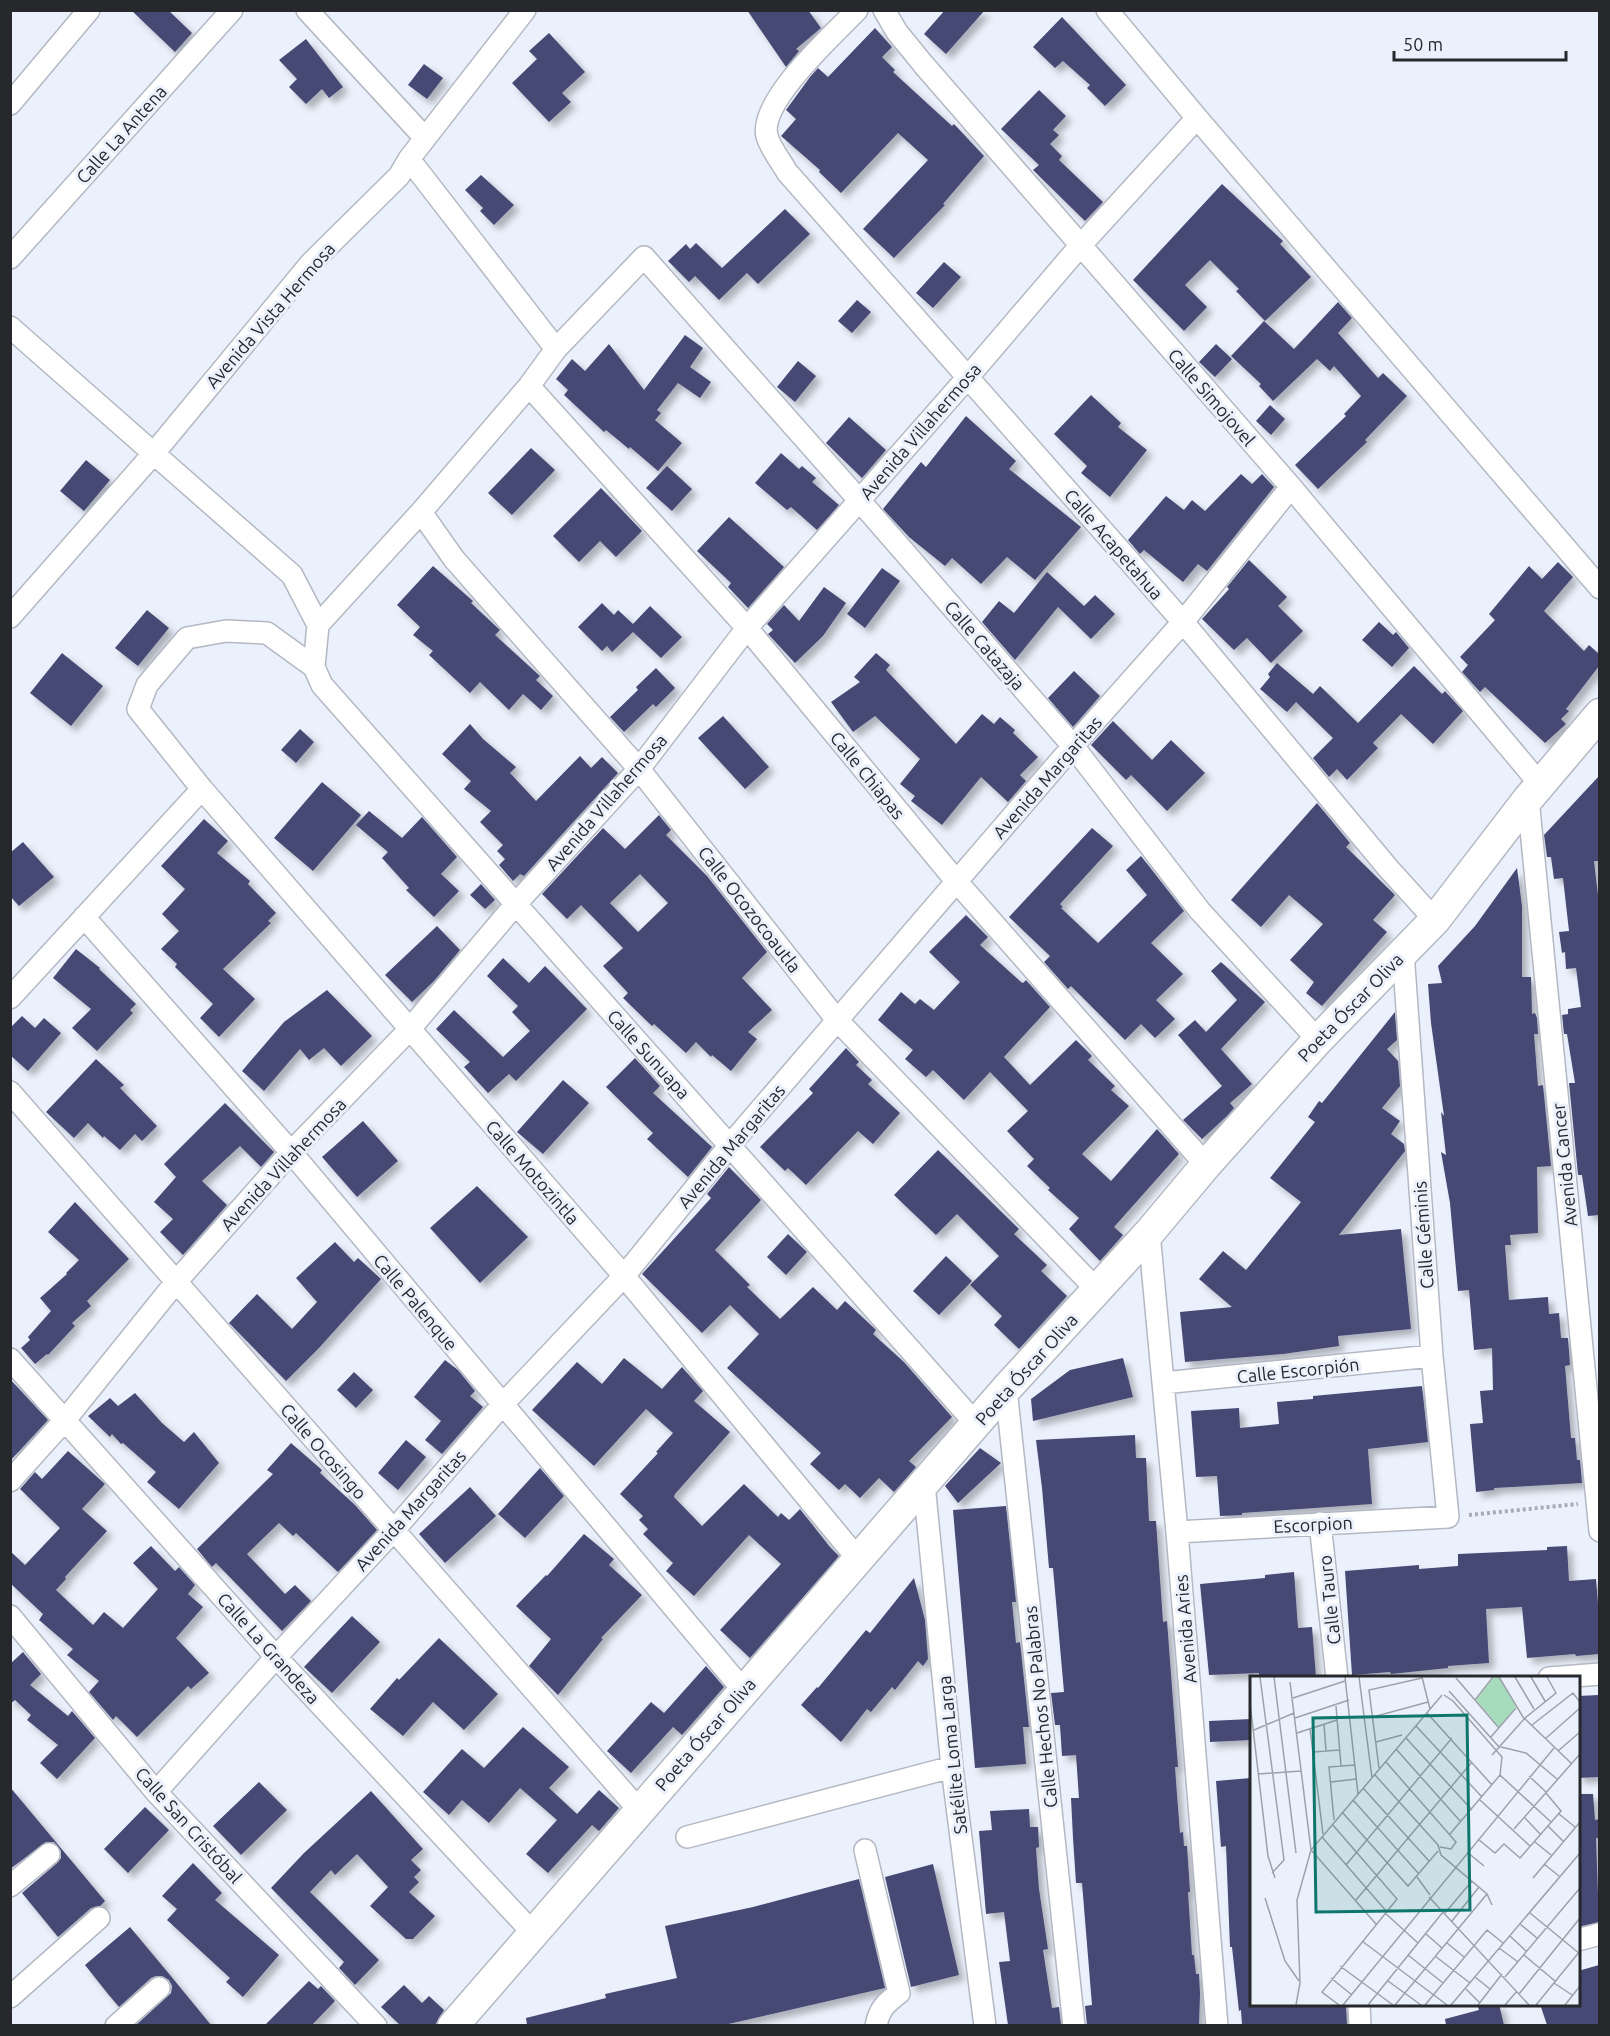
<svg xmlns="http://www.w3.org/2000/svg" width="1610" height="2036" viewBox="0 0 1610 2036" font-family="Ubuntu,sans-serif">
<defs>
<filter id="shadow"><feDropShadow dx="5.5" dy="5.5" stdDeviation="3" flood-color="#0004"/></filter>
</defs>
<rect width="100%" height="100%" fill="#ebf1fc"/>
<path fill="#464975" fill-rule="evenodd" filter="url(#shadow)" d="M131,10H168L192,33L175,52Z
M747,10H808L821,28L796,49L799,51L786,67Z
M945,10H985L946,54L924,34Z
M1062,17L1126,85L1105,106L1087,88L1090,85L1063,61L1055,68L1033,47Z
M875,28L892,47L882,57L895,70L893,72L952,126L954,124L984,156L943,204L945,205L894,258L863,229L928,160L898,133L841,193L819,172L820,170L781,136L796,119L786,110L810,77L818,68L828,77Z
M549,33L585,72L562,93L571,102L549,122L512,83L537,59L529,51Z
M306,39L343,87L329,98L322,89L306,104L289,87L297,79L279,60Z
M424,64L443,78L427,99L408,85Z
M1039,90L1066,116L1053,130L1059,135L1050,144L1062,156L1059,160L1103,202L1085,221L1033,170L1039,165L1001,129Z
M481,175L514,205L494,225L480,211L483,208L465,190Z
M1222,184L1283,241L1280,244L1311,277L1265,321L1236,291L1239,289L1210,260L1185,285L1207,307L1184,331L1133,280Z
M785,209L810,234L758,284L747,273L719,300L695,276L689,282L668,261L686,244L690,249L696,243L722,268Z
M944,262L961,277L933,308L916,293Z
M857,300L871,312L852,333L838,321Z
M1338,302L1352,318L1338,333L1378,378L1383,373L1407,396L1365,440L1367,442L1318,489L1295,465L1346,416L1344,414L1361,396L1334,366L1330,371L1317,359L1273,401L1259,386L1261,384L1231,356L1264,321L1294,349Z
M685,335L703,348L690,367L711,382L700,398L678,383L657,410L661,413L655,420L682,443L658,471L630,447L629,449L606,430L604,432L564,395L568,390L556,379L572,359L585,371L609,344L644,390Z
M1216,344L1232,359L1215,377L1199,362Z
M798,361L816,376L795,402L777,387Z
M1091,395L1121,423L1118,427L1147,450L1110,497L1081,473L1087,466L1054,434Z
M1270,405L1285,419L1271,435L1256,421Z
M966,416L1016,461L1009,469L1081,527L1035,580L1007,557L981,584L952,558L945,566L909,537L883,509L921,462L926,467Z
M849,417L886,450L862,478L826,443Z
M531,448L555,470L512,515L488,493Z
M781,453L799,469L802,466L816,478L812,482L839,505L817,530L791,507L787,510L755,483Z
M86,460L110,480L84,511L60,491Z
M667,466L692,489L672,511L646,488Z
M1241,474L1252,484L1262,474L1274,487L1207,571L1198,564L1183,582L1144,550L1140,554L1128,540L1166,496L1184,510L1192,500L1205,511Z
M601,488L642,531L616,557L600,541L579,562L553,536Z
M729,517L784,567L748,608L728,587L731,583L697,551Z
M1249,560L1287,597L1278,606L1303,631L1271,663L1247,638L1234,650L1202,619L1229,589L1227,587Z
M1558,562L1573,577L1544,611L1584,651L1589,645L1599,654V666L1566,709L1569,711L1561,719L1566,724L1545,743L1485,687L1480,692L1462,672L1468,665L1460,657L1495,620L1489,614L1529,566L1542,579Z
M433,566L473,601L471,603L500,630L495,635L540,676L536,680L553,696L541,710L523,694L509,710L480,682L470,693L429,655L433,651L413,635L420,627L397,605Z
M882,568L900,581L865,628L847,614Z
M1047,572L1084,606L1095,595L1115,614L1091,639L1058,607L1015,660L982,622L999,601L1014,613Z
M824,587L846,603L823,636L795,663L768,634L773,630L767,624L784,605L799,621Z
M602,603L614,615L618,610L633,624L650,606L682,637L661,658L633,632L612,652L607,646L602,651L578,627Z
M147,610L169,628L138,666L115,648Z
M1379,622L1393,635L1396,632L1409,648L1392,667L1362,640Z
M62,653L103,686L71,726L30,693Z
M876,653L890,665L886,670L956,744L982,714L994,724L1000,717L1015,730L1013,733L1038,757L1020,775L1026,781L1008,802L981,777L942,825L911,801L915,796L900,784L920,759L875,716L853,732L831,702L860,682L854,677Z
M1277,663L1313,694L1320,686L1358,723L1414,666L1442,694L1445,691L1463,711L1433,744L1401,714L1373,743L1378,748L1347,780L1337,769L1329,777L1313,758L1333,738L1296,702L1287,712L1260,689L1270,677L1268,674Z
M656,668L675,688L656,707L653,704L624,732L610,717L638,690L636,687Z
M1074,671L1100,696L1073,727L1048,698Z
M723,716L769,767L745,789L698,738Z
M1113,721L1152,760L1171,740L1205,773L1167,811L1131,775L1126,780L1091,745Z
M470,724L483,739L516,767L510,773L536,801L580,756L591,768L602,757L618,773L524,876L520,874L513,881L499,865L505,859L497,851L503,845L480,822L491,811L464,789L471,781L442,754Z
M300,729L314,742L296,763L281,750Z
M1599,776V861H1594L1599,904V1215L1588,1216L1582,1175H1578L1569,1083H1575L1567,1034H1564L1562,1015L1568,1014V1009L1581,1007L1576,968L1566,969L1565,952L1562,953L1559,932L1569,931L1563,878L1554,879L1551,857H1547L1544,835Z
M322,782L361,815L313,871L274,838Z
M1317,803L1350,843L1346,847L1395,895L1373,920L1387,932L1322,1006L1306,993L1314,982L1290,960L1323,924L1289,895L1261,927L1231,900Z
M369,811L402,838L422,817L457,857L441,874L459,891L434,917L406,890L409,888L382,858L388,852L356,825Z
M659,815L671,830L666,835L707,876L767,952L742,978L772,1010L748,1032L757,1039L731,1071L712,1055L711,1057L696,1042L686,1053L654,1024L652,1026L623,998L628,993L603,966L623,948L581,905L567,919L542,894L603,828L625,849ZM640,874L668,903L638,932L610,903Z
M204,819L228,841L217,853L250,881L248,884L276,913L268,921L271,923L223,969L255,999L219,1037L200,1018L213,1004L175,967L177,964L161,949L179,931L162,914L185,889L161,866Z
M1092,828L1113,846L1060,904L1063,907L1061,908L1098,943L1147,895L1126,870L1141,856L1184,911L1151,943L1183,974L1156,1000L1175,1019L1155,1038L1141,1024L1125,1040L1071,986L1068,989L1044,962L1050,956L1009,917Z
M23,842L54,877L19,906L10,896V853Z
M1517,868L1522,906V977H1531L1532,1014L1535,1013L1537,1018L1538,1034H1534L1538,1086L1543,1085L1551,1166L1537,1167L1538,1233L1510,1235L1511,1245H1505L1509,1300L1548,1297L1549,1314L1559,1313L1561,1338H1568L1570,1365L1565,1366L1571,1438H1575L1577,1460H1580L1582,1483L1494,1488V1490L1476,1492L1470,1424L1483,1423L1480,1391L1493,1390L1492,1348L1474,1350L1469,1290L1458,1291L1450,1203L1441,1152L1446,1155L1441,1112L1444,1116L1431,1023L1428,984L1442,983L1438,966L1475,926Z
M481,884L495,900L485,909L470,895Z
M966,915L988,937L980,945L1021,982L1023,983L1026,980L1050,1007L1004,1057L1030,1085L1076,1040L1092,1056L1088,1060L1115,1086L1111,1090L1129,1106L1082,1154L1111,1181L1157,1129L1179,1154L1114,1227L1123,1235L1100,1261L1069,1229L1079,1218L1048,1190L1050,1188L1027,1166L1034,1159L1007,1131L1028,1111L990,1072L964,1100L933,1070L926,1077L905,1059L913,1050L878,1020L901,992L915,1004L920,999L934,1010L960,982L929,952Z
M437,926L460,950L434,981L412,1002L385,975Z
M76,949L100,968L99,969L136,1004L130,1010L133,1013L97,1051L72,1028L91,1009L53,978Z
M503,958L529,983L545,966L587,1009L516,1081L509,1074L488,1093L464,1067L470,1062L436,1029L454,1010L503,1057L530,1031L512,1012L518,1006L487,976Z
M1221,962L1265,1002L1221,1049L1252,1084L1230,1103L1234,1108L1227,1116L1202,1139L1183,1120L1222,1086L1178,1035L1195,1020L1206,1032L1237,1000L1211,971Z
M327,990L372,1036L341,1066L324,1048L309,1060L300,1049L264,1091L242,1071L284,1022Z
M1395,1012L1397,1040L1387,1049L1398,1061L1400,1086L1382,1108L1400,1121L1391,1134L1404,1144L1405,1151L1339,1235L1401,1229L1411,1329L1338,1336L1339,1346L1283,1354L1185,1362L1180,1312L1232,1307L1199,1279L1223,1251L1246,1270L1301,1202L1270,1178L1315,1122L1308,1117L1319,1101L1322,1103Z
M22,1016L35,1028L44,1018L61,1033L28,1071L10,1055V1028Z
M846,1048L859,1062L856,1065L872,1080L868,1084L900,1113L873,1144L858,1131L806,1185L788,1168L785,1171L760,1147L813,1093L809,1089Z
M635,1058L660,1086L653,1093L712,1147L688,1177L647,1139L653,1133L606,1087Z
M96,1059L124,1085L120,1088L157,1126L142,1141L135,1134L120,1150L104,1136L103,1138L88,1123L74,1138L46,1112Z
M563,1080L589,1103L543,1154L517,1132Z
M225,1103L274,1152L261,1167L240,1146L202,1181L227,1205L183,1255L160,1232L173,1219L154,1202L176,1177L164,1164Z
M363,1121L398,1161L357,1197L322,1157Z
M938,1150L1019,1229L1014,1234L1047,1265L1041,1271L1067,1296L1019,1349L994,1325L1002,1316L970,1285L999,1256L957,1214L936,1235L894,1195Z
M729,1167L761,1200L715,1250L750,1285L747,1287L780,1319L813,1287L837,1310L845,1301L873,1327L876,1330L873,1334L904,1362L952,1417L909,1461L916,1467L894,1492L879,1478L860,1498L845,1484L839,1490L810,1464L821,1453L727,1368L759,1334L730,1305L702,1333L642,1274L711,1198L707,1194Z
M477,1186L528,1237L480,1283L430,1228Z
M75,1202L129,1259L87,1301L91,1306L72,1323L75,1326L48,1355L47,1354L35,1364L21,1348L30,1340L28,1337L51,1311L40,1298L67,1274L66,1273L79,1260L48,1232Z
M788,1234L807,1252L786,1275L767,1257Z
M335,1242L354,1262L358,1258L381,1279L319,1348L286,1381L229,1323L257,1294L292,1329L317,1302L296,1278Z
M946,1256L972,1281L939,1315L913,1291Z
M624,1358L662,1389L682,1367L703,1391L694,1401L730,1432L675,1494L674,1497L702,1526L744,1484L778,1517L781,1513L789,1520L800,1509L830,1547L839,1556L750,1658L720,1630L781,1564L749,1535L694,1596L666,1571L673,1563L643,1534L648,1529L639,1520L643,1516L620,1494L658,1453L656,1452L673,1433L646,1409L594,1466L532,1410L577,1362L602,1384Z
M1123,1358L1133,1397L1033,1421L1031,1399L1070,1370Z
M445,1360L458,1370L475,1391L470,1396L483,1407L442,1454L425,1440L441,1421L414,1397Z
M354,1372L373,1390L356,1408L337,1390Z
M10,1379L48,1420L10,1461Z
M1422,1386L1428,1442L1368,1449L1372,1504L1242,1513V1515L1220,1516L1217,1476L1196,1477L1191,1411L1239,1408L1240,1428L1279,1424L1277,1402L1313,1399V1396Z
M135,1393L162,1423L184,1442L194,1432L219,1463L179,1509L147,1482L156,1472L123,1443L121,1444L112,1434L110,1437L88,1416L110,1398L118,1406Z
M1135,1435L1136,1458H1146L1149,1521H1156L1163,1622L1167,1621L1178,1767H1175L1177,1795L1180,1833L1183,1832L1184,1846H1187L1190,1892H1188L1192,1955H1194L1196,1974H1199L1200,1994L1199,2025H1087L1085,2006L1092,2005L1082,1883H1076L1073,1838L1071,1798H1079L1076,1755L1062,1756L1060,1725H1055L1051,1693L1064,1692L1053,1568H1049L1042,1488L1036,1440Z
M406,1440L426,1457L398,1490L378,1473Z
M291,1443L322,1470L320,1473L355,1505L377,1530L338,1572L296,1533L293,1536L279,1523L247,1554L285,1594L295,1585L311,1601L282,1631L216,1563L212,1567L197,1549L273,1474L267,1470Z
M980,1448L1001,1463L958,1503L945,1486Z
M68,1451L105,1484L82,1509L107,1531L65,1577L66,1579L56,1590L93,1625L104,1612L123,1628L158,1589L133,1563L151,1546L175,1571L179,1567L195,1585L188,1594L203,1607L176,1638L209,1673L191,1689L188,1686L137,1737L116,1716L113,1720L89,1692L99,1681L67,1655L73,1649L39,1620L43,1614L10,1583V1551L25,1565L60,1528L20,1489L35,1472L42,1479Z
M540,1468L564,1496L525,1538L498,1514Z
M470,1487L496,1516L445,1563L419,1534Z
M1006,1506L1016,1602H1012L1016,1643L1020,1642L1021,1651L1029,1727H1023L1026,1764L975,1768L953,1510Z
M584,1534L614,1559L609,1565L642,1595L601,1638L603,1639L558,1695L529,1666L551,1639L516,1606L546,1575L547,1576Z
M1567,1546L1569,1581L1596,1579L1598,1604H1599V1654L1576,1656L1575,1654L1527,1658L1522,1607L1486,1609L1489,1663L1448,1666V1668L1391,1674L1390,1672L1352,1675L1345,1571L1419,1565V1569L1458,1566V1554L1547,1550V1547Z
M1294,1572L1298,1628L1312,1627L1316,1677H1259V1673L1209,1675L1200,1584L1265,1578V1575Z
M914,1578L925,1620L928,1659L923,1666L918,1661L895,1690L892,1687L871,1712L867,1709L841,1742L801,1705L817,1687L818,1688L866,1630L870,1633Z
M352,1616L380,1642L332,1693L304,1667Z
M439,1638L498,1694L464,1730L433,1702L403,1736L370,1709L397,1678L399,1680Z
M23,1652L41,1674L30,1685L68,1716L72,1711L95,1738L57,1779L40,1763L58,1745L27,1720L31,1715L15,1700L10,1704V1664Z
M706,1666L724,1687L682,1735L673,1727L631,1773L607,1751L651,1702L664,1713Z
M1599,1695V1777L1578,1778V1696Z
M1251,1719V1740L1210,1742L1209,1721Z
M523,1727L569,1767L549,1788L577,1814L599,1790L619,1808L599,1831L592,1825L548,1873L526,1854L557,1820L520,1788L489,1823L462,1800L449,1815L423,1792L462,1749L484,1768Z
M1251,1778V2006L1346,2004L1347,2025H1242L1241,2010L1239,2011L1232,1947H1230L1226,1846L1221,1847L1216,1781Z
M259,1782L287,1810L241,1855L213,1826Z
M10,1787L105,1901L100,1906L91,1908L58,1937L22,1893L57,1863L61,1858V1851L54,1842H46L10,1869Z
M371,1791L423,1849L411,1860L421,1870L414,1877L419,1882L409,1892L435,1916L413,1939H406L370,1906L388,1887L357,1854L335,1875L331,1870L310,1892L379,1960L355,1985L339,1968L344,1962L271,1888L304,1853Z
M1578,1794H1593L1595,1820L1599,1819V1838H1596L1599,1922L1578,1927Z
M145,1807L169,1830L128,1873L104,1849Z
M1029,1809L1030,1827H1038L1039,1847L1036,1848L1039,1889L1048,1949L1043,1950L1052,2008L1059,2007L1061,2025H1008L999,1962L1010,1961L1004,1912L986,1914L979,1831L992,1830L990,1811Z
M193,1863L222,1893L215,1900L279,1955L243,1997L226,1982L230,1978L167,1920L177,1909L162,1896Z
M933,1864L959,1975L911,1987L885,1877Z
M859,1879L885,1988L724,2025H527L526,2018L606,1998L605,1994L677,1978L665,1926L753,1907Z
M130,1927L170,1975L211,2025H136L171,1993L172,1986L169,1980L162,1976H156L151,1978L119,2007L108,1994L85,1965Z
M1599,1965V2025H1547L1540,2004H1578V1971Z
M309,1981L318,1989L321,1986L335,2001L312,2025H265Z
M404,1985L422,2003L429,1996L444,2010L435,2025H400L381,2007Z
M1477,2004H1499L1504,2025H1446L1445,2019L1479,2010Z"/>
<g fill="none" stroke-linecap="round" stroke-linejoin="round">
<g stroke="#b3b8c3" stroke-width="24">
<path id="street" d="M307,10L425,138
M857,10C834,34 758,102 767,136C770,148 781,161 787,172L1183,622L1388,868L1435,920
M884,10L897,32L923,64L1291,487L1540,784
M1107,10L1197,118L1600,588
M10,104L89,10
M409,159L556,349
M10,258L232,10
M10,327L292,575L318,625L314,667L322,685L976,1424
M529,386L747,628L957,882L1206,1165
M421,512L454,559L639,769L837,1020L1097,1290
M10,617L154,453L311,263L399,176L409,159L525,10
M318,625L421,512L529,386L556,349L644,257L859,500L1073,746L1200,911L1318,1040
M314,667L267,633L226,631L187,638L147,685L138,709L202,789L624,1276L858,1559
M1528,799L1600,1531
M84,917L291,1152L744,1691
M10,998L202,789
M10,1092L639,1810
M1149,1233L1177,1532L1217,2026
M10,1359L276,1657L533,1933
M1163,1383L1432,1356
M1006,1389L1074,2026
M10,1481L65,1420L176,1282L291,1152L409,1030L515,905L639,769L747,628L968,377L1080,246L1197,118
M924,1484L952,1767L985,2026
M1320,1523L1337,1678
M1177,1532L1448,1517L1432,1356L1403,952
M10,1616L156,1792L376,2026
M1549,1678L1600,1674
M156,1792L276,1657L394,1530L502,1405L624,1276L730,1145L1073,746L1183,622L1291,487
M687,1837L952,1767
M865,1850L899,1993C886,2003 879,2009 876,2026
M10,1886L49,1854
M1578,1940L1600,1934
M10,1997L99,1918
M1359,2004L1360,2026
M116,2026L159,1988"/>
</g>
<g stroke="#b3b8c3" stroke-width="33">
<path id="secondary" d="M453,2026L1006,1389L1149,1233L1206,1165L1318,1040L1435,920L1528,799L1600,714"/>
</g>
<path stroke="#a7abb4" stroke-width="4" stroke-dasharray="3 3" stroke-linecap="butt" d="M1469,1515L1578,1504"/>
<use href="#street" stroke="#fff" stroke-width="21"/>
<use href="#secondary" stroke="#fff" stroke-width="30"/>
</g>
<g text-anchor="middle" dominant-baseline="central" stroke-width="6" stroke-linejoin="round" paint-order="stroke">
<g font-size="18" fill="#26282c" stroke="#ebf1fc">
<text transform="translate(121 134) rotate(-48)">Calle La Antena</text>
<text transform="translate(270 315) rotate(-49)">Avenida Vista Hermosa</text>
<text transform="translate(1212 397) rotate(49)">Calle Simojovel</text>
<text transform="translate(920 431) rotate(-49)">Avenida Villahermosa</text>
<text transform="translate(1114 544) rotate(49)">Calle Acapetahua</text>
<text transform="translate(985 645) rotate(49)">Calle Catazaja</text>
<text transform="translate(868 775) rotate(51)">Calle Chiapas</text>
<text transform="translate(1047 777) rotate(-49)">Avenida Margaritas</text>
<text transform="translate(606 802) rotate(-49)">Avenida Villahermosa</text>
<text transform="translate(750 909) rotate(52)">Calle Ocozocoautla</text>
<text transform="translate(1350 1007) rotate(-46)">Poeta Óscar Oliva</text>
<text transform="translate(649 1054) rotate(48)">Calle Sunuapa</text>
<text transform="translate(731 1146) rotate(-50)">Avenida Margaritas</text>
<text transform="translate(283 1164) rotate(-47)">Avenida Villahermosa</text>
<text transform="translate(1564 1165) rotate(-96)">Avenida Cancer</text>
<text transform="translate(533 1172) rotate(49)">Calle Motozintla</text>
<text transform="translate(1423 1235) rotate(-94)">Calle Géminis</text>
<text transform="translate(416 1302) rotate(50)">Calle Palenque</text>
<text transform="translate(1026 1369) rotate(-48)">Poeta Óscar Oliva</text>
<text transform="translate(1298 1370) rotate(-6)">Calle Escorpión</text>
<text transform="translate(324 1451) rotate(49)">Calle Ocosingo</text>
<text transform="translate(410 1510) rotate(-48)">Avenida Margaritas</text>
<text transform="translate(1313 1524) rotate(-3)">Escorpion</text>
<text transform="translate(1329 1600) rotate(-96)">Calle Tauro</text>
<text transform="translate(1185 1629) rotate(-95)">Avenida Aries</text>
<text transform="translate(269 1648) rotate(48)">Calle La Grandeza</text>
<text transform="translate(1040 1707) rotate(-96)">Calle Hechos No Palabras</text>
<text transform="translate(705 1734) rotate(-49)">Poeta Óscar Oliva</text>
<text transform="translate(952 1755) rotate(-96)">Satélite Loma Larga</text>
<text transform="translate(189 1825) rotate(48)">Calle San Cristóbal</text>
</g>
</g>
<g transform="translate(1250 1676)">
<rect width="330" height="330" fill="#ebf1fc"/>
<path d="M244,1H249L266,31L249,51L226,24Z" fill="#a6dcbb"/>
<path fill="none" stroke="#9ca1a9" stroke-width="1.5" d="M10,1L34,184L22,197M24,1L46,177M95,1L108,118M109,1L122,102M172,1L180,33M249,1L273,41L321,87M265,1L284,33M281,1L295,25M206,2L249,52M40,6L61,174L126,248M199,15L250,72M194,19L203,25L252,81L250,99L200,158M43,22L95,5M225,24L243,1M0,27L18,180L25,202M86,30L91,90M177,37L242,109M123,41L178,26M45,42L99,24M74,48L76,75M282,49L323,17L330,26M166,50L232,121M60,53L73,158M4,54L44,37M47,57L87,44M156,62L222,134M240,62L266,32M295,63L330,32M126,66L152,59M251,71L276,77L307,103M146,73L211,146M308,75L330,56M63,76L89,74M242,79L275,42L306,17L297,1M136,86L206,166L201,173L190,171M129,92L119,14L172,2M8,98L51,95M125,99L188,169L191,179L237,218L242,229M250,99L301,146M279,100L296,116M81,106L106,103M113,112L179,185M103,124L169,198M230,124L280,170M92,136L158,210L188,175M309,138L325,151M275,142L291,159M84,144L79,91L105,89M82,148L147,223L72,316L89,329M298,150L313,165M264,153L330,78M72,161L137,236M228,163L245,177L254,168L270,182L311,135L296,117M285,166L301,179M217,176L234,190M294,188L309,200M96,189L202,62M167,201L180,219M283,202L330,146M179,221L279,329M15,222L35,285L49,305M106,224L222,86M135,237L168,267M195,237L222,205M280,237L330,278M202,245L229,211M270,248L287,262M176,258L192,272M260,260L277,276M112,265L197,329M197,267L214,281M249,272L268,286M158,279L193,307M274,279L305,305M185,280L220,307M90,290L143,329M225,301L240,313M255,301L330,212M81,302L102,319M138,305L171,329M304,307L322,319M216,313L230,327M269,318L330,242M46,329L50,307L47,224L61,174L192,19M93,329L304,72M118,329L193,236M145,329L237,218M175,329L237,254L253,267M201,329L330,177M228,329L252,298M255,329L267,315M286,329L330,275M315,329L330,310"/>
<path fill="#0f766e" fill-opacity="0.15" stroke="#0f766e" stroke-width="3" d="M217,39L220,234L66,236L63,42Z"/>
<rect width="330" height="330" fill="none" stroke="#26282c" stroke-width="3"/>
</g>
<rect width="1610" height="2036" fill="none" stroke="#26282c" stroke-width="24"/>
<path d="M1394 51v9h172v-9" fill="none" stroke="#26282c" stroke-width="3"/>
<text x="1403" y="51" font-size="18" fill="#26282c" stroke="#ebf1fc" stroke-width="4.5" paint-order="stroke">50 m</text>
</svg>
